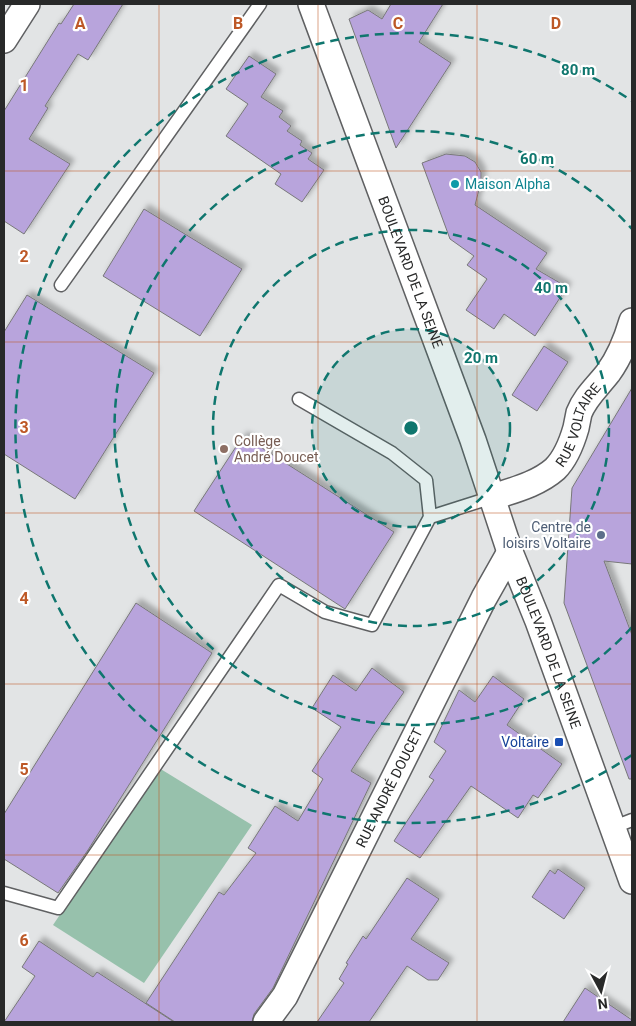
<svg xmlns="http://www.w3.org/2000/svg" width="636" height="1026" viewBox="0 0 636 1026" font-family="Roboto,sans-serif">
<defs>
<filter id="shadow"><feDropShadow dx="4.5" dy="-4.5" stdDeviation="2.5" flood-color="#0004"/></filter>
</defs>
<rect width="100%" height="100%" fill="#e2e4e5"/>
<path fill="#97c1ac" d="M159,768L252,825L144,983L53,925Z"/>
<path fill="#b8a4dc" stroke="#787879" filter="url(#shadow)" d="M74,4H123L88,60L78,54L45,106L48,108L29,139L70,164L24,234L4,221V111L59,23L61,24Z
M391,4H443L419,42L451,63L396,148L349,19L368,10L382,19Z
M249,56L276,74L261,97L283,111L279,117L291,126L287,131L302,141L300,145L312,153L308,159L324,170L302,202L275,184L281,174L226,136L248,104L226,89Z
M446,154L465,156L475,162L481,172V179L480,186L475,205L547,253L536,269L567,287L535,336L504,314L494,329L466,310L487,279L467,265L474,256L450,239L422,163Z
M144,209L242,269L200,336L103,276Z
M27,295L154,373L75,499L4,454V332Z
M544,346L568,362L537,411L512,395Z
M632,388V564L604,561L632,635V779H629L564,603L572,488Z
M243,436L394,532L345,609L194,511Z
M136,603L212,653L88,850L58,893L4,859V814Z
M372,668L404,692L374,735L351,771L371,783L273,988L254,1014L252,1022H175L146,1003L219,892L224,895L256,853L248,848L275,806L298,821L323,779L312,771L341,727L312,708L333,675L356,691Z
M493,676L524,699L507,725L562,764L538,798L533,795L518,818L471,786L420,858L394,841L434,780L429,777L446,751L434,742L459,690L475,702Z
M558,869L585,888L564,919L532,897L550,870L555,874Z
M407,878L439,899L411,939L449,963L438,980H428L407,966L369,1022H317L344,983L339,979L348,964L346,963L363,936L366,939Z
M39,941L93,977L97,972L174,1022H4L35,976L22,967Z
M585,988L632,1020V1022H563Z"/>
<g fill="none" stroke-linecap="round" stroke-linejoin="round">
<g stroke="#5f6062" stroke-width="15">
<path id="lane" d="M61,285L260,4
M299,399L392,453L426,480L430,517
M614,827L632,820
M4,893L58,908L279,585L325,612L372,625L430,517L493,497"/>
</g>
<g stroke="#5f6062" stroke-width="28">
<g id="street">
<path id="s1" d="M311,4L473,440L510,552L538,621L632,881"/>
<path d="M4,40L27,4"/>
<path id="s2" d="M493,497C514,490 538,484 555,469C566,458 572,442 576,428C577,423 578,418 579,413C585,397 598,386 608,373C619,358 627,338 632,321"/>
<path id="s3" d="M266,1022L285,996L484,598L510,552"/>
</g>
</g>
<use href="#lane" stroke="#fff" stroke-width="12"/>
<use href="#street" stroke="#fff" stroke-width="25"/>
</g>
<path fill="none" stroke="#bd5826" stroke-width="1" stroke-opacity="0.55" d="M159,4V1022M318,4V1022M477,4V1022M4,171H632M4,342H632M4,513H632M4,684H632M4,855H632"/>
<circle cx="411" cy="428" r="99" fill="#0f766e" fill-opacity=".12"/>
<g fill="none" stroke="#0f766e" stroke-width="2.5" stroke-dasharray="9 6">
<circle cx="411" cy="428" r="99"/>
<circle cx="411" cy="428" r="198"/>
<path d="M632 627A297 297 0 1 1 632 229"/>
<path d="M632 755A395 395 0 1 1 632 101"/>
</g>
<circle fill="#0f9aa8" stroke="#fff" stroke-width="2" cx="455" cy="184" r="5"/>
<circle fill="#8d6e63" stroke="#fff" stroke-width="2" cx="224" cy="449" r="5"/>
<circle fill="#5c6f8a" stroke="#fff" stroke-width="2" cx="601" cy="535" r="5"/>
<rect fill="#1a4fb4" stroke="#fff" stroke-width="2" x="554" y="737" width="10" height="10" rx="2.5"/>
<g text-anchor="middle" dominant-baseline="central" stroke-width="4.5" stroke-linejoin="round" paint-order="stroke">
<g font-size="14" fill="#0d838f" stroke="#fff" text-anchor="start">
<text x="465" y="184">Maison Alpha</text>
</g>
<g font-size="14" fill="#282929" stroke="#fff">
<text stroke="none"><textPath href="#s1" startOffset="286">BOULEVARD DE LA SEINE</textPath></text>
<text stroke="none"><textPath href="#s2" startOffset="119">RUE VOLTAIRE</textPath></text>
<text stroke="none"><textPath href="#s1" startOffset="691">BOULEVARD DE LA SEINE</textPath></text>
<text stroke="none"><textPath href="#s3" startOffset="265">RUE ANDRÉ DOUCET</textPath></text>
</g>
<g font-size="14" fill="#785e54" stroke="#fff" text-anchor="start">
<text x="234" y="441">Collège<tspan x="234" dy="16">André Doucet</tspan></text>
</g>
<g font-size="14" fill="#4e5e75" stroke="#fff" text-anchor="end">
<text x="591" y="527">Centre de<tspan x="591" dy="16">loisirs Voltaire</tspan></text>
</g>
<g font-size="14" fill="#164399" stroke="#fff" text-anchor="end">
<text x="549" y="742">Voltaire</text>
</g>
</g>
<g font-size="16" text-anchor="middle" font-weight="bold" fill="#bd5826" stroke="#fff" stroke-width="4.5" stroke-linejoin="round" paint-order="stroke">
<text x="80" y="29">A</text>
<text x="238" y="29">B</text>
<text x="398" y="29">C</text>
<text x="556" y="29">D</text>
<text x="24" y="91">1</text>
<text x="24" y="262">2</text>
<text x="24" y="433">3</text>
<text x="24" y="604">4</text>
<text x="24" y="775">5</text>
<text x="24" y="946">6</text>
</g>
<circle cx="411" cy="428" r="8" fill="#0f766e" stroke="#fff" stroke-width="2.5"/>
<g font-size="15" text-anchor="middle" font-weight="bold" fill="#0f766e" stroke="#fff" stroke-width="4.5" stroke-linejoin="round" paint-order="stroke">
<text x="578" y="75">80 m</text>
<text x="537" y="164">60 m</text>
<text x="551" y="293">40 m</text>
<text x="481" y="363">20 m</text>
</g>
<rect width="636" height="1026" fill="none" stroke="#282929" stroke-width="10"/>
<g transform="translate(601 991) rotate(173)" stroke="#ffffff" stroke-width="4" paint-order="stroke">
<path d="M0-4L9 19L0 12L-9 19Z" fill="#282929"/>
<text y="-8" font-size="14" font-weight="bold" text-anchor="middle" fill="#282929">N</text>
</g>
</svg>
